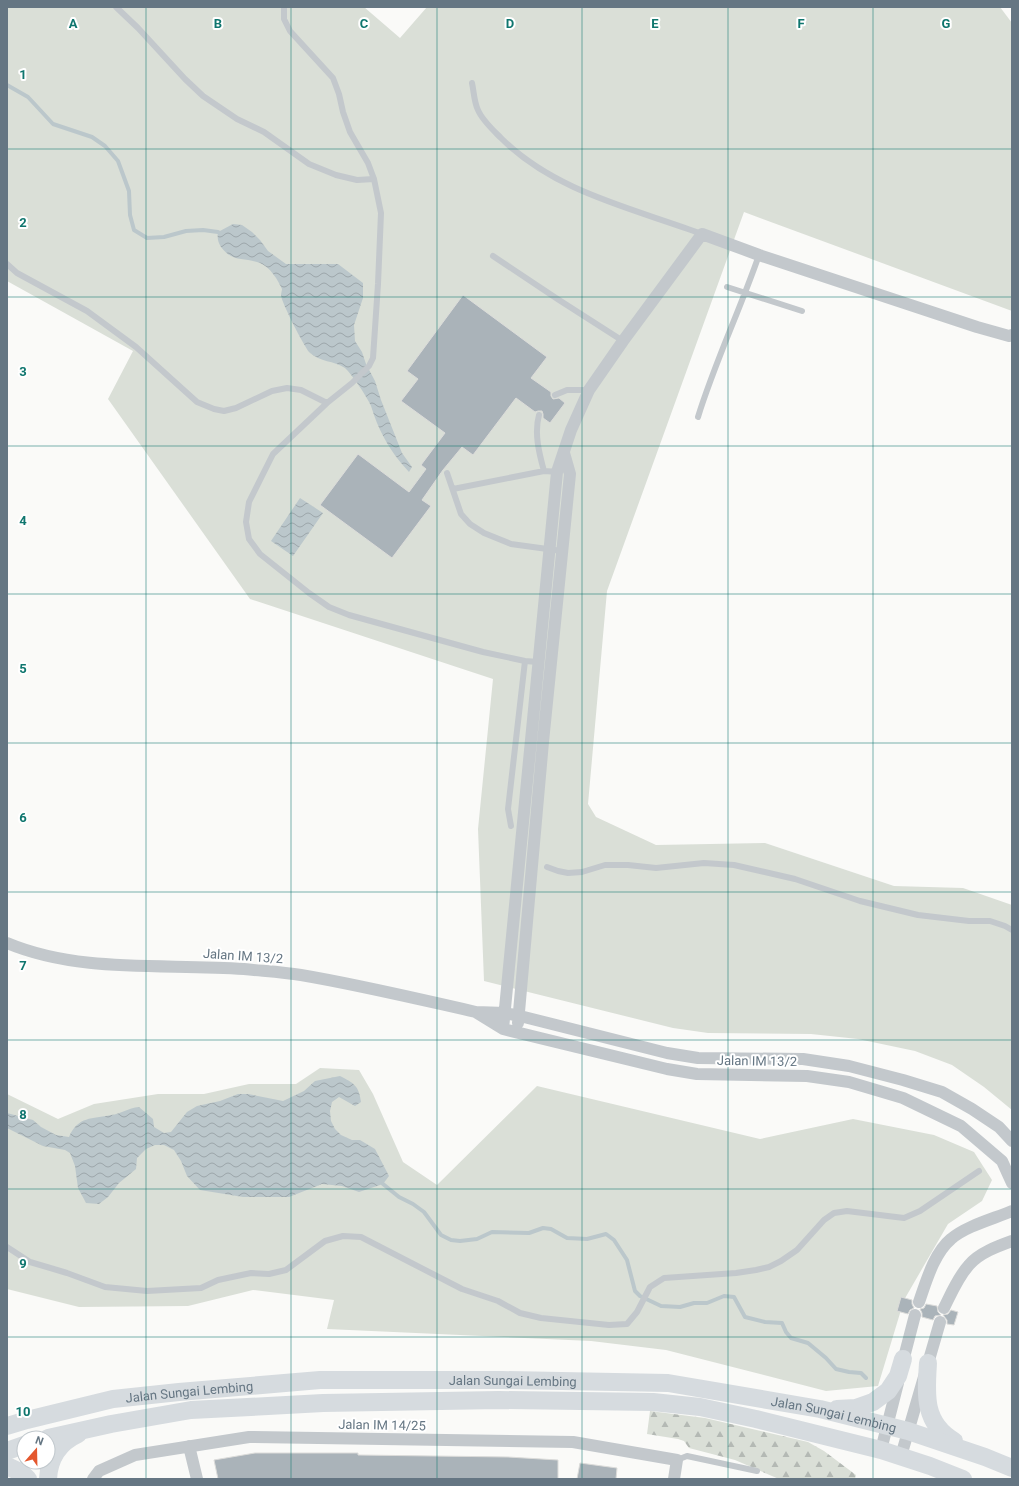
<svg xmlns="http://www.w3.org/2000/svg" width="1019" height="1486" viewBox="0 0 1019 1486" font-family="Roboto,sans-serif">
<defs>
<pattern id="forest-firs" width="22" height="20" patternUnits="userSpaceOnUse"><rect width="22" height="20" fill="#dadfd7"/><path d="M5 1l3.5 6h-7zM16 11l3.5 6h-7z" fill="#b4b9b4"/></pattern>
<pattern id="water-waves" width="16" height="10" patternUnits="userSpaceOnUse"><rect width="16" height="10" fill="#bbc7cb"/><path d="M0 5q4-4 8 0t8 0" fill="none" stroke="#9ca6aa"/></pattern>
</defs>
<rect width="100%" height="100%" fill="#fafaf8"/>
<path fill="#dadfd7" d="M7,7H364L400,38L427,7H1000L1012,23V311L744,212L607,591L588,804L596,817L656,845L765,843L894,886L963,888L1012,905V1110L984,1087L952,1065L915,1051L858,1039L811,1034L708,1033L673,1028L484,981L478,829L493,679L250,599L108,399L133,351L7,281Z
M320,1068L359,1070L373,1094L403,1162L437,1185L537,1086L760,1139L853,1119L934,1135L974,1152L992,1180L982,1201L948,1224L904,1300L878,1386L826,1391L666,1350L591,1341L327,1329L334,1300L253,1290L188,1306L79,1307L7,1289V1094L58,1119L94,1104L158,1094H204L249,1084H296Z"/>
<path fill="url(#forest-firs)" d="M650,1411L705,1418L808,1442L824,1451L856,1475L855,1479H779L735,1460L689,1448L684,1441L678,1439L647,1434Z"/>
<path fill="url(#water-waves)" d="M233,224L242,225L252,232L260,240L268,251L286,264H338L363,283V298L354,325L355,341L362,352L366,364L375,381L381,400L402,453L412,467L409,472C395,457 385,442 377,423C375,418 373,412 371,406C368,398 351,373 345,368C333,360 321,363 309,352C304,346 281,302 281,295C281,294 282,290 282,289C278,280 270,267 260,263C244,257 233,263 221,247C218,242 217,238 218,232Z
M300,498L323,513L293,556L271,541Z
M340,1076C354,1083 359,1086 361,1102L355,1106L339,1097L332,1102L330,1111L331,1121L335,1129L341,1135L352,1140H360L375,1149L389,1176L383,1184L359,1192L342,1186L322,1184L289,1197H243L200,1190L187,1176L181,1161L174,1150L164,1145H155L146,1149L137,1158L136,1169L119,1183L108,1197L99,1204L86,1203L78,1188L75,1166L70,1153L65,1150L43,1146L7,1128V1113L33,1120L41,1127L56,1135L69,1137C78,1116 92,1119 111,1115C121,1114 128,1108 139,1107L153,1119L154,1127L164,1133L171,1132L187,1112L197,1106L220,1101L238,1094H248L283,1101L304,1091L315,1081Z"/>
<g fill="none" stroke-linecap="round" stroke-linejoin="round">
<path stroke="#bbc7cb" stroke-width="4" d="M7,85L28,97L53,124L92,137L105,146L118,161L129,191L130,215L134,230L147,238L164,237L186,231L203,230L218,232
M383,1184L399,1197L413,1204L424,1212L441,1235L451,1240L460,1241L477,1239L492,1232L529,1233L543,1228L551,1229L567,1238L587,1239L606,1234L614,1240L627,1260L635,1291L640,1296L661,1306L680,1307L694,1303H707L724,1296L734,1297L745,1317L765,1322L782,1323L786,1332L791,1338L808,1343L826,1358L836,1369L849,1372L861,1373L866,1378"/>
</g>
<path fill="#aab3b9" stroke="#dcdcda" d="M463,295L547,357L531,378L551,392V396L553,399L559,398L565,403L550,423L543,418V414L542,411H538L535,412L516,398L473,455L462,447L443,470L422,500L431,506L392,558L320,505L358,454L409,492L426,469L421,465L445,433L401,401L418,379L407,371Z
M901,1297L912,1300V1304L914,1308L910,1310L908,1314L897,1311Z
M926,1304L937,1306L938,1312L941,1315L935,1316L933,1320L922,1317V1313L920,1309L924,1308Z
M951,1310L958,1312L954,1325L947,1324V1320L943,1315L948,1314Z
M255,1453H358V1455L508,1457L558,1460V1479H218L214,1460Z
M580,1463L617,1468L616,1479H577Z"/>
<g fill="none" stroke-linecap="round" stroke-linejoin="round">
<path stroke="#c3c8cc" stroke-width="6" d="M116,7L138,28L185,79L203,96L237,119L264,132L309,164L336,175L357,180L374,179
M284,7V19L290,31L333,78L339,94L343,112L350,132L368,163L374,179L381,213L378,284L373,358L369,366L352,383L327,403L273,454L249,502L246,522L249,539L260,554L309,593L329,607L349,615L483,652L525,661L538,662
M472,83C474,92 474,102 478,110C482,120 493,130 501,138C555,192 632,208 702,234
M493,256L559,300L623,341
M7,264L17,273L87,311L136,347L197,402L214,409L224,411L236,408L272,391L287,388L301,390L327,403
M727,287L802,311
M555,395L567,390H589
M539,415C534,433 539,453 544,471
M698,417C715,362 740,310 759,255
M447,473L461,514L470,524L484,533L511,544L562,551
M453,489L544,471L559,472
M511,826L508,809L525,661
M547,867L558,871L568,873L582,872L605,865H628L656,868L704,863L734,865L795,879L860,901L918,915L969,921H990L1005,926L1012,930
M7,1247L30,1262L67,1273L105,1287L147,1291L201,1288L218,1280L251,1273L269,1274L286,1270L325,1241L343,1236L361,1237L462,1289L498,1301L520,1313L541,1318L609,1325L627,1324L637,1312L650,1287L664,1278L736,1273L756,1270L769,1267L781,1261L797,1250L824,1220L834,1213L847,1211L904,1218L920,1211L979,1171
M677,1460L687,1456L757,1471"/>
<path stroke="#c3c8cc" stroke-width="12" d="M7,943C81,974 166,963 244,969C263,971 282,972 301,975C360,985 418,999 476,1012L505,1013L520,1016L667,1053L698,1058L803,1059L849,1066L903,1080L942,1092L972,1109L999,1127L1012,1141
M477,1013L503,1029L667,1069L697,1074L807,1076L849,1082L903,1098L961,1126L1002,1161L1012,1183
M518,1023L543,742L570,474L564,453
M503,1029L557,472L571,430L589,390L623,341L702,234L759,255L977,327L1009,336L1012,335
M919,1302C926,1282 934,1253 951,1239C966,1226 993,1219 1012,1211
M944,1308C951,1294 958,1277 969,1265C979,1253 998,1246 1012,1241
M902,1365L915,1315
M189,1446L197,1479
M881,1450L898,1383
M901,1456L940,1322
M93,1479L99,1471L135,1455L249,1437L573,1442L677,1460L674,1479"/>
<g stroke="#d6dbdf" stroke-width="18">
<path d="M928,1363C926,1394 923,1423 954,1441"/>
<path d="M837,1409L856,1408L873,1402L888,1391L898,1376L903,1359"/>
<path id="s1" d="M7,1426L27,1420L113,1399L179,1392L320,1380H502L668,1383L820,1409L908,1431L985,1457L1012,1468"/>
<path d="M48,1438L111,1424L191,1410L268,1406L323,1403L499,1400L653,1402L700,1407L756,1419L881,1450L930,1466L963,1479"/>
<path d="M7,1451L24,1445"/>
<path d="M7,1466L22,1473L28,1479"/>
<path d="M48,1479C49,1459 58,1443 78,1434"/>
</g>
</g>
<path fill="none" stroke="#0f766e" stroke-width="1" stroke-opacity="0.55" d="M146,7V1479M291,7V1479M437,7V1479M582,7V1479M728,7V1479M873,7V1479M7,149H1012M7,297H1012M7,446H1012M7,594H1012M7,743H1012M7,892H1012M7,1040H1012M7,1189H1012M7,1337H1012"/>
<g text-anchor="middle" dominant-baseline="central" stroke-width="4" stroke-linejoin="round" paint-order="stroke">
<g font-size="13" fill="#657683" stroke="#fff">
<text transform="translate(243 956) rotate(4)">Jalan IM 13/2</text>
<text transform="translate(757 1061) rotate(1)">Jalan IM 13/2</text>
<text stroke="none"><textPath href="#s1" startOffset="510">Jalan Sungai Lembing</textPath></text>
<text stroke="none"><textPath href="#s1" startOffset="186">Jalan Sungai Lembing</textPath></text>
<text stroke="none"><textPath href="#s1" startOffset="834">Jalan Sungai Lembing</textPath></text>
<text transform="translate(382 1425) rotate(1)">Jalan IM 14/25</text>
</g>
</g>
<g font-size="13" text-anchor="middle" font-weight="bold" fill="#0f766e" stroke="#fff" stroke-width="4" stroke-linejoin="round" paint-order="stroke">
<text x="73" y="28">A</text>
<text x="218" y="28">B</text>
<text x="364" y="28">C</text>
<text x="510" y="28">D</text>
<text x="655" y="28">E</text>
<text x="801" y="28">F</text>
<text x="946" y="28">G</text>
<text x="23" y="79">1</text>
<text x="23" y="227">2</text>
<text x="23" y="376">3</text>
<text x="23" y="525">4</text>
<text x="23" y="673">5</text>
<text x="23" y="822">6</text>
<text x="23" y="970">7</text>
<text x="23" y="1119">8</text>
<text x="23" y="1268">9</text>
<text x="23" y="1416">10</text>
</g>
<rect width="1019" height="1486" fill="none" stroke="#657683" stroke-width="16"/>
<g transform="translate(36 1450) rotate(20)"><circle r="19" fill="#ffffff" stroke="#c1c8cd"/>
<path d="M0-3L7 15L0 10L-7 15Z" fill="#e4572e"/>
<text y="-6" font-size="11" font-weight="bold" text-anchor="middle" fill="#657683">N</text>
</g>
</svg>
